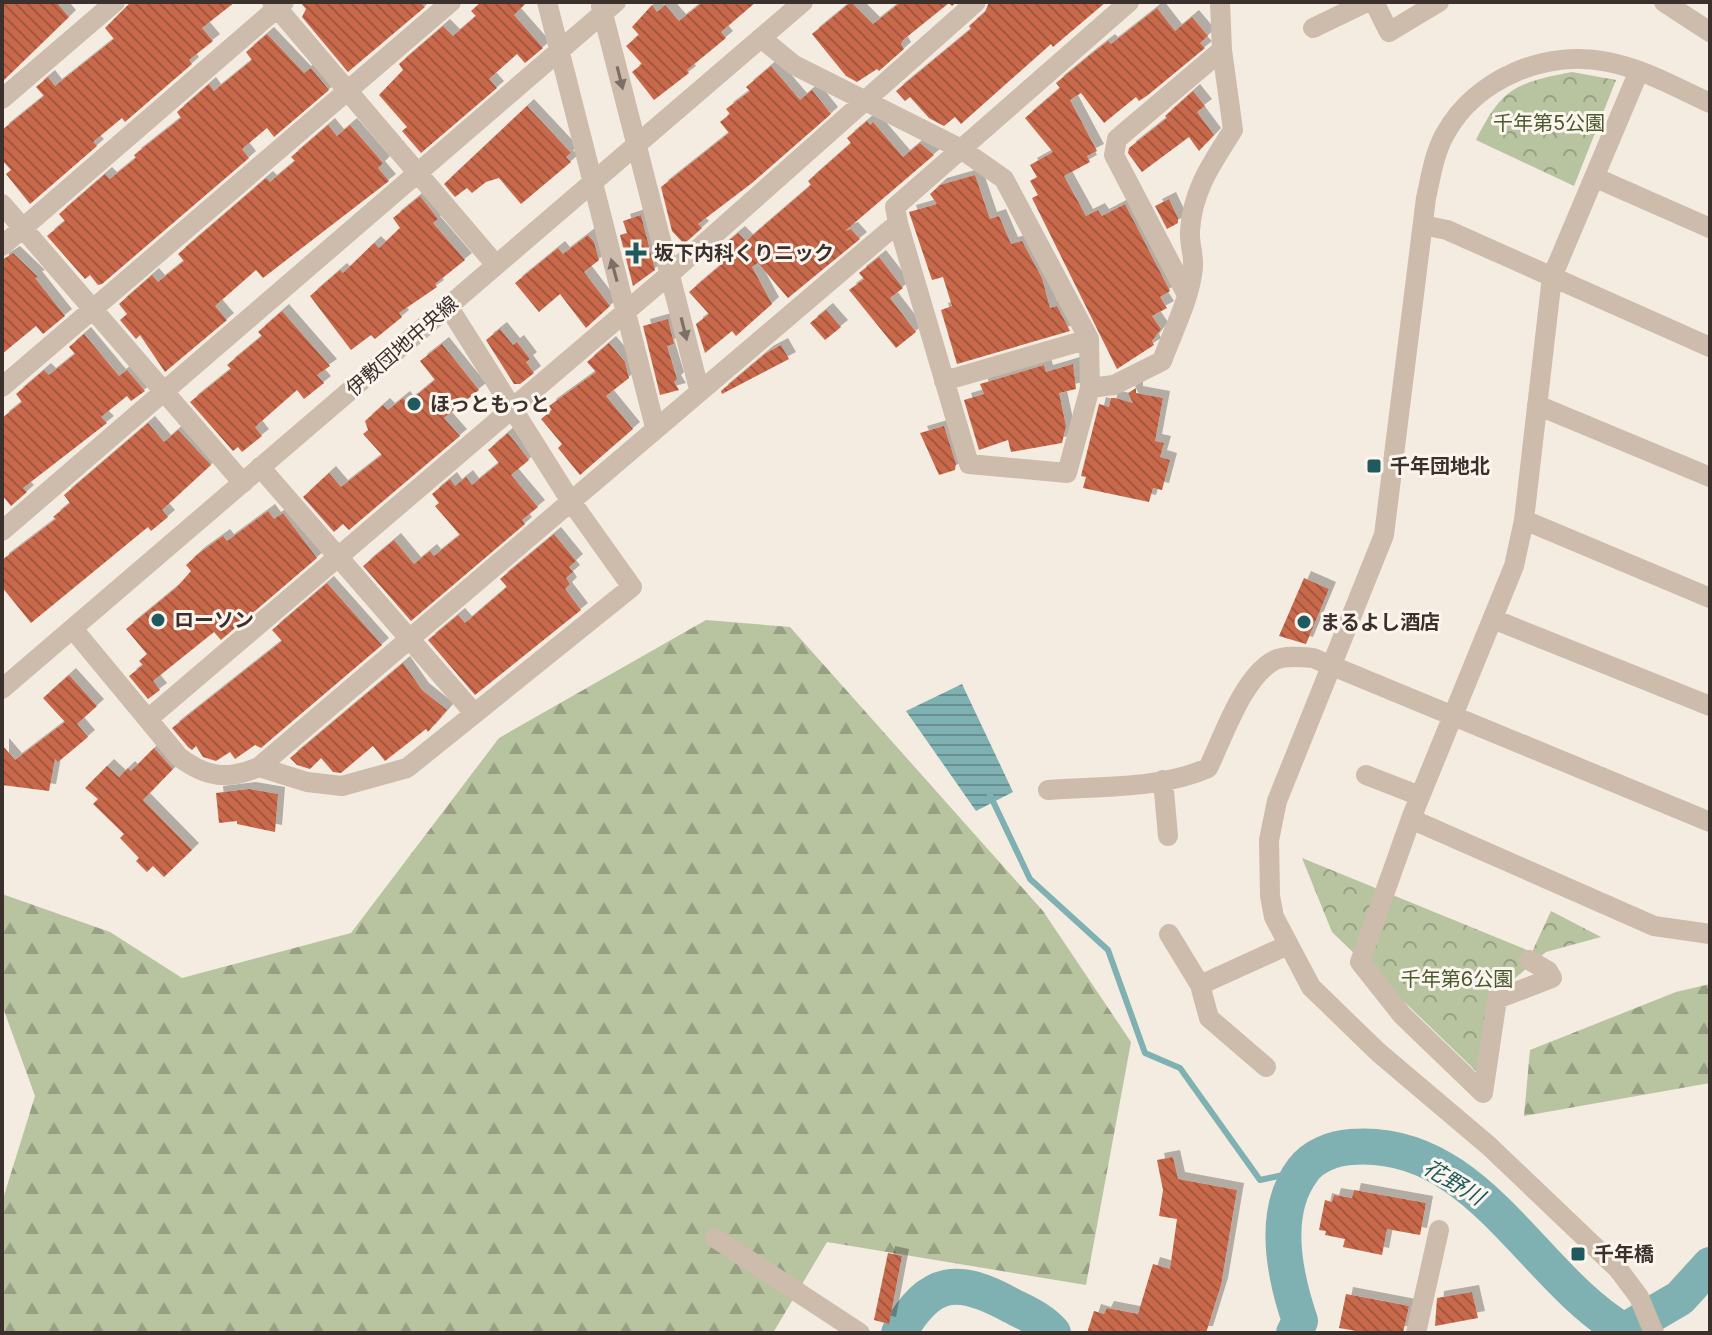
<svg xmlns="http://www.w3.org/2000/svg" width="1712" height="1335" viewBox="0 0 1712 1335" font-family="Inter,'Noto Sans JP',sans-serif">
<defs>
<pattern id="forest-firs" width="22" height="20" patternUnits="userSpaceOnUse" patternTransform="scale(2)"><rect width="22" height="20" fill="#b8c4a0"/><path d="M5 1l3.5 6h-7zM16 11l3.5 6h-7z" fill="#97a083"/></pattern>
<pattern id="park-crowns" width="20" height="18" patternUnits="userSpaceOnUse" patternTransform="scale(2)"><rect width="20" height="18" fill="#b8c4a0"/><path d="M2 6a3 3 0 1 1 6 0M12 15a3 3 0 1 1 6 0" fill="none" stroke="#97a083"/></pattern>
<pattern id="water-rules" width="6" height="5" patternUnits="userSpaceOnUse" patternTransform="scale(2)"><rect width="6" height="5" fill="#7fb0b2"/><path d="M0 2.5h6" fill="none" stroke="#699091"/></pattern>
<pattern id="building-back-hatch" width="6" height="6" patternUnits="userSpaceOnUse" patternTransform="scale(2)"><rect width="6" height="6" fill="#c8694b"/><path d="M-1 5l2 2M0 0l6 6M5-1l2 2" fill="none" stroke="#a4573f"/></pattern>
<filter id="shadow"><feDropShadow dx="7" dy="-7" stdDeviation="0" flood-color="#0004"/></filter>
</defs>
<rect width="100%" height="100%" fill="#f4ebe1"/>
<path fill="url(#forest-firs)" d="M706,620L790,627L1043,911L1131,1042L1086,1285L827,1242L773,1333H2V1202L35,1096L2,1005V894L110,932L182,978L351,933L499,738Z
M1710,984V1083L1524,1116L1530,1050L1676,992Z"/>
<path fill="url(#park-crowns)" d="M1572,72L1616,80L1574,186L1476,140C1502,88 1515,83 1572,72Z
M1302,858L1532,952L1551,911L1601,937L1546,952L1513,980L1478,1073L1332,932Z"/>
<path fill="url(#water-rules)" d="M962,684L1013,792L976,811L906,711Z"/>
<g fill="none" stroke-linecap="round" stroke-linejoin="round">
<path stroke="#7fb0b2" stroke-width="6" d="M990,795L1030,879L1108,950L1145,1053L1180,1068L1260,1180L1301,1171"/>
<path stroke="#7fb0b2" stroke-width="36" d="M899,1333C930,1278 958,1276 1012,1306C1028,1314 1042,1320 1053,1333
M1294,1333L1300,1321C1284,1274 1271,1212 1303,1170C1313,1156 1334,1148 1351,1147C1477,1137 1531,1277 1624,1331L1680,1298L1710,1265"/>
</g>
<path fill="url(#building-back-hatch)" filter="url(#shadow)" d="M2,2H56L69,17L2,82Z
M131,2H235L202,28L213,41L189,60L192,64L125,122L122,118L93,142L97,146L30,204L6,174L11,170L2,160V130L44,96L36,87L48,77L55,86L114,39L105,28Z
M300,2H420L425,7L348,72L302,17L306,9Z
M481,2H527L514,15L543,48L525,63L517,54L489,79L497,88L421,153L402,131L407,127L379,95L403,70L399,64L443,26L453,36L476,16L471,11Z
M703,2H756L721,32L726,38L687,70L689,73L654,100L632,72L642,64L626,46L639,35L632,27L652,5L657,12L665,5L679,21Z
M851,2L873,24L901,2H956L952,6L949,3L903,40L901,44L904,49L879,71L877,69L857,82L846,76L812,34Z
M989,2H1106L1053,47L1051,44L961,124L955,117L944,126L929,118L910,97L905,101L896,91L971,29L969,26L985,12Z
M1157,8L1175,31L1192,17L1208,36L1200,43L1205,48L1148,95L1139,101L1136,97L1104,123L1081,93L1070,100L1097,151L1087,156L1090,162L1064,176L1086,216L1098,210L1102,216L1125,204L1170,291L1160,297L1167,308L1152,316L1161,329L1152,341L1154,345L1117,369L1032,198L1038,195L1030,181L1037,177L1030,165L1053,152L1025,118L1060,88L1056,83L1090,55L1108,41L1111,44Z
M267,34L304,73L311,68L329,90L274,137L267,128L242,149L249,158L102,284L98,285L90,275L85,279L47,236L65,221L59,214L105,174L110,179L136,158L134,155L181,118L177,112L209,84L214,91L252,60L246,52Z
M771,66L800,100L812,90L831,114L752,183L698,224L702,228L684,244L672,231L661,187L729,133L720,122L730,114L726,109L750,91L746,87Z
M1193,91L1205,106L1197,112L1214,135L1199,151L1189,137L1142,172L1128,153L1129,148L1167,118L1165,116Z
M527,106L571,153L566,157L571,162L521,204L499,178L486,182L472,193L467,188L455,197L444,184Z
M867,121L870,125L873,122L903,157L920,143L934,155L845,231L851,229L860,239L788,298L758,263L752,267L772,304L736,336L732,331L705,353L696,324L709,314L689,292L722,264L713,254L738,233L746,241L811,185L808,181L851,143L847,138Z
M328,125L337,136L350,125L383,163L378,168L389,181L263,278L256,270L215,306L227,320L165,372L140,335L136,339L120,320L127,314L119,304L152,275L158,282L184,261L178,254L266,178L270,182L295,161L291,157Z
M975,175L990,219L999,216L1011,244L1022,241L1042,278L1050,308L1057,306L1070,331L957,364L941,310L952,306L943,277L932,280L909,212L937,204L930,194L940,185Z
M420,196L438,219L433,223L465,260L435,284L437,287L399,313L402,317L375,339L371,335L351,350L310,296L340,270L343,273L374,243L379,248L400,228L393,218Z
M1169,199L1178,218V223L1167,229L1155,206Z
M641,215L655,270L633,286L620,235L627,233L623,221Z
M588,235L594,242L599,260L584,272L610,306L586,328L560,294L539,312L515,283L558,248L563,254Z
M13,253L38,277L35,278L65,316L43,334L36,326L2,354V260Z
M879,257L903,288L890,298L916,332L896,348L849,290L864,279L859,273Z
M826,310L841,327L825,340L810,323Z
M282,311L330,366L317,375L324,383L304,399L297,390L255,427L262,436L242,452L238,447L233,451L190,402L231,369L227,365L262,336L258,332Z
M668,319L674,344L667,346L677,379L674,382L679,390L660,395L643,326Z
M500,329L513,345L517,342L530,359L526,362L534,373L520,384H514L486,340Z
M84,334L119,376L127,370L145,391L131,401L127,396L101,417L107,423L23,488L27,492L11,506L2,495V418L22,402L16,394L44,370L49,375L75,354L69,347Z
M609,343L625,362L629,378L606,396L633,429L580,475L558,448L562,444L541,419L552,410L549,406L596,372L587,362Z
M442,344L479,390L444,418L460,436L349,530L343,524L334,532L303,497L329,473L341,487L382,455L363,434L368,430L365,421L383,405L388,410L403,398L407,403L435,380L420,361Z
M781,345L789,359L722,394L721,391L766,353Z
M1073,364L1076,389L1059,393L1066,426L1062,443L1011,452L1008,440L979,450L964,400L984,394L980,384L1044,365L1046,372Z
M1136,388V393L1163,398L1155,441L1164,443L1160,457L1170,460L1162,490L1153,488L1149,502L1083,488L1086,477L1081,476L1099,404L1109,407L1111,398H1115L1133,403L1128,393Z
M148,423L164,442L178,430L211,465L162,510L168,517L151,531L148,527L31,623L2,587V560L56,519L53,517L70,503L64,495Z
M944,426L956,464L955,470L939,475L920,433Z
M508,433L529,460L511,475L538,507L522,520L525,524L411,621L363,566L394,540L414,564L430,551L434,556L460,535L435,506L439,503L432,494L450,479L455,486L466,477L472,485L499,463L488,450Z
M268,511L274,519L283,513L317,558L221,640L214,632L153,681L160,690L148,699L129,676L143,665L139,661L147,654L126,629L177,587L191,571L186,565L198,554L223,536L227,541Z
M554,534L576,561L569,567L573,572L566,578L570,584L565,589L581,610L475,695L428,640L458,615L465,623L507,587L500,579Z
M1304,578L1329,589L1306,644L1279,636Z
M327,583L382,645L261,748L255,745L235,759L230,752L216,761L203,757L196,746L192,750L188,747L172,728L282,641L272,630Z
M403,663L422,690L447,710L428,732L426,729L385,761L373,746L341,773L333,772L321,758L310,769L297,765L290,758Z
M69,675L97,706L77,724L88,737L58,762L55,759L49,791L2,785V745L15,760L65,722L43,698Z
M154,748L173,769L143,800L192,850L164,877L153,866L147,872L136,861L139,858L120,838L124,834L93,804L98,799L85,788L107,766L119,777L128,768L131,771Z
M249,789L278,794L275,832L237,824V821L219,823L216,793Z
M1173,1157L1178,1179L1237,1190L1221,1285L1206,1333H1087L1094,1311L1104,1314L1107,1308L1138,1314L1153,1264L1170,1269L1177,1219L1159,1216L1163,1190L1157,1160Z
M1354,1190L1426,1203L1420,1235L1387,1229L1382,1255L1343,1247L1345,1239L1325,1235L1326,1231L1319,1230L1325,1200L1332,1202L1334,1195L1352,1198Z
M888,1253L902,1256L889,1324L874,1320Z
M1472,1292L1478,1318L1435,1326L1437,1298Z
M1346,1294L1409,1306L1403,1333H1368L1339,1328Z"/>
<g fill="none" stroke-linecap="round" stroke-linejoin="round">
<path stroke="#cdbbac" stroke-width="20" d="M272,2L496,265
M547,2L655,427
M1374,2L1389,32L1439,2
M1664,2L1710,32
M601,6L699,389
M1313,28L1367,2
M761,38L794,65L961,149L1004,179L1089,339L1090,388L1067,473L969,464L898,223
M1639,71L1552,277L1524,520L1514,566L1412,816L1420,823L1654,926L1710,934
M2,99L115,2
M1594,177L1710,228
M2,204L243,483
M1423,225L1447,230L1710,347
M2,246L284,2
M1187,295L1114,155L1117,139L1222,50
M944,381L1089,339
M2,387L451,2
M1090,388L1114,385L1162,361C1173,331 1190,299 1193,267C1194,255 1189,243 1190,231C1192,191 1212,163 1233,130L1222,50L1220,2
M1537,405L1710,477
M260,467L474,713
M1524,520L1710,598
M2,531L616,2
M1493,619L1710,706
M73,629L179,757C207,778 228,780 259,767L898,223L895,207L1129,2
M148,719L671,273L976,2
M259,767L307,782L342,786L407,768L632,587L570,500L448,306
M1366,775L1420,796
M1163,780L1168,836
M1048,790C1099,786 1161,789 1208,768C1223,738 1243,676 1275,660C1285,655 1302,657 1313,658L1710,822
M1412,816L1360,962L1402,1015L1483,1093L1497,999L1552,978L1548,971L1529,960
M1169,934L1200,985
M1266,1067L1209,1018L1200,985L1288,945
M715,1238L860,1333
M1416,1333L1439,1230"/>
<path stroke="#cdbbac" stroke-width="20" d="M2,689L803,2
M1654,1333L1639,1297L1618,1269L1489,1146L1378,1052L1311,987L1274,917L1270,896L1269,840L1277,801L1384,535L1426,198C1431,176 1434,154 1445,134C1476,78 1547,49 1608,62C1644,69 1677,88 1710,103"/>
</g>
<defs><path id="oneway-solid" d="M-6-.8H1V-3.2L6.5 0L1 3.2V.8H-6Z" transform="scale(2)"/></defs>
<g fill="#7d6f65">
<use href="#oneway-solid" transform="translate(620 78) rotate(76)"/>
<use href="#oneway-solid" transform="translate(614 270) rotate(-105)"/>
<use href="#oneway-solid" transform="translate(684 329) rotate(76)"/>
</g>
<g fill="#1f5a5e" stroke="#fbf5ee" stroke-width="3">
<path d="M632 241h8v8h8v8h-8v8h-8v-8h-8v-8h8z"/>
<circle cx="414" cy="404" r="8"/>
<rect x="1366" y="458" width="16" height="16" rx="4"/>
<circle cx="158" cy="620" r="8"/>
<circle cx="1304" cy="622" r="8"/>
<rect x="1570" y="1246" width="16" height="16" rx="4"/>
</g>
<g text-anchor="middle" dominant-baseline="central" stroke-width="6" stroke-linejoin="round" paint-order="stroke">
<g font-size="20" fill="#4a5a2e" stroke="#fbf5ee">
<text x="1549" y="123">千年第5公園</text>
<text x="1457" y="979">千年第6公園</text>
</g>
<g font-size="20" font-weight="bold" fill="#3b302b" stroke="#fbf5ee" text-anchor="start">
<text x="654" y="253">坂下内科くりニック</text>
<text x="430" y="404">ほっともっと</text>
<text x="1390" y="466">千年団地北</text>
<text x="174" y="620">ローソン</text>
<text x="1320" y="622">まるよし酒店</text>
<text x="1594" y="1254">千年橋</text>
</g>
<g font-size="20" fill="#3b302b" stroke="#fbf5ee">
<text transform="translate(402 346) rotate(-41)">伊敷団地中央線</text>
</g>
<g font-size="22" font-style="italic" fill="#1f5a5e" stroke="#fbf5ee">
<text transform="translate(1454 1182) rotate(31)">花野川</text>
</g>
</g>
<rect width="1712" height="1335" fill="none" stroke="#3b302b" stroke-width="8"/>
</svg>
